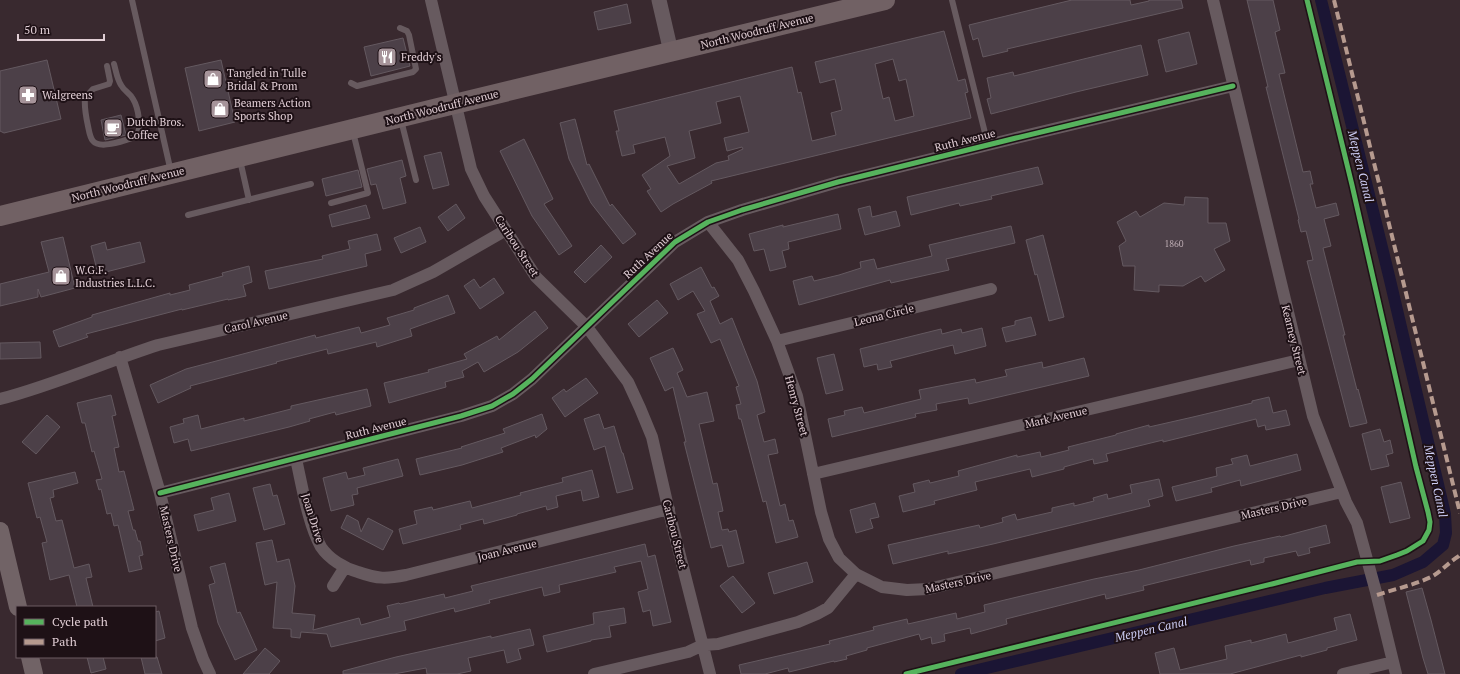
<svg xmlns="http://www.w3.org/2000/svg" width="1460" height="674" viewBox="0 0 1460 674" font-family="'PT Serif',serif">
<rect width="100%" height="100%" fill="#39292f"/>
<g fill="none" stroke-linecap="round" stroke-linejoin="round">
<path stroke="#1b1534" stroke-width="12" d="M961,674L1325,588L1393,575L1423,562L1443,545L1446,533L1445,514L1389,276L1321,0"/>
</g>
<path fill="#4c4048" stroke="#645960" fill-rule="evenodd" d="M1072,0H1130L1131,5L1149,1V0H1181L1183,8L1054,38L1007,49L1008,51L983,57L978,38L973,40L969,25Z
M1247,0H1273L1280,30L1275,32L1285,73L1279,74L1303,172L1310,171L1313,184H1310L1316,208L1336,203L1339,215L1324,219L1331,246L1323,248L1345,335H1343L1357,390L1358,389L1367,423L1350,427L1307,261L1313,260L1306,231L1301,232L1298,220L1299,219L1266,87H1268Z
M627,4L631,23L598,30L594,12Z
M944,31L958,81L965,79L968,92L965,93L971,118L711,181L712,183L673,204L661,212L647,191L651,189L642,175L670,156L665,137L633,145L635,153L622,156L616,131H619L614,111L792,67L798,93L801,92L812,141L836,135L831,113L842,110L835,79L820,83L815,62ZM893,59L899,81L906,79L914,116L895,121L889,97L883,99L875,64ZM740,96L749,132L724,138L727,151L742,147L743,149L728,156L729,160L716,163L679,184L667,166L695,158L689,131L721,123L716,102Z
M1189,32L1197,64L1166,72L1158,40Z
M403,38L410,66L371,76L364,47Z
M1141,45L1148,75L1076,92L991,114L987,99L991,98L987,78L1013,72L1014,76Z
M47,60L61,119L4,133L0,131V71Z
M221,60L235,122L199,131L185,68Z
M121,115L126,135L105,140L101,120Z
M575,119L587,165L589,164L610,206L612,204L636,234L623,244L591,203L569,159L560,123Z
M524,139L553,199L544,204L572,246L559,255L532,216L500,151Z
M441,152L449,185L433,189L424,156Z
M402,160L406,176L400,178L406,203L383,209L376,184L371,185L367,169Z
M1038,167L1043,184L991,196L992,199L960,206L959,203L911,215L907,197Z
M358,170L362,187L326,196L322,179Z
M1185,197L1208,198V223H1226L1230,241L1214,249L1225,270L1205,282L1201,276L1183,286L1159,285V292L1134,290L1135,266H1123L1119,246L1126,241L1117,222L1136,211L1140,217L1164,203L1184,205Z
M456,204L465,218L448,231L438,217Z
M366,205L370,218L332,227L329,215Z
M870,206L872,217L896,211L900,226L865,235L858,209Z
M838,214L841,229L788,242L789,249L782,251L786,267L770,271L764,249L754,251L749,234L783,225V227Z
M1011,226L1015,243L946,259L949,270L891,283L890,280L799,305L793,281L812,276L814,281L839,275L861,268L860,262L874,259L877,269L932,256L929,245Z
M420,227L426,242L401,253L394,238Z
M377,234L381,250L365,254L367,266L269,289L265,271L323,259L322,256L350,249L348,241Z
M1043,235L1064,317L1049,321L1037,274L1035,275L1026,240Z
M63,237L75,288L41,297L38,289V297L0,306V284L49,272L41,242Z
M105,242L107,250L140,242L145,262L98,274L91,246Z
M601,245L612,257L585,283L574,272Z
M249,266L252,282L243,285L246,296L228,300V299L182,310V309L86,334L88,337L59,347L53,331L92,317V315L170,293V295L190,290L189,285L223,276L222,273Z
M701,267L712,288L714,287L719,296L710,301L720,324L732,318L757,381L765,412L757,415L764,442L775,439L778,453L768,455L780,506L785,504L789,521L793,520L798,537L776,543L766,501L763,502L741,419H739L736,405L741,404L736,387L739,386L720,339L711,343L697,314L705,311L693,291L678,300L670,284Z
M494,278L504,293L480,309L464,286L474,279L480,288Z
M448,295L455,313L410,329L412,336L377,347L376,342L328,354L327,349L276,362L277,363L190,386L191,388L158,403L150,385L186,369L315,335L316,338L359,327L361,333L390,325L387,318L414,310V308Z
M657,300L668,313L639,337L628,324Z
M535,311L548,328L518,352L484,372L478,362L462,371L464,377L445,382L446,387L389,403L384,383L429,372L428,370L467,359L464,354L497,336L499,340Z
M1031,317L1036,335L1006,342L1002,328L1015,325V321Z
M982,328L986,346L955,354L953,345L890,361L892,367L878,370L877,364L864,367L860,349L941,329L942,334L961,329L962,333Z
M40,342L41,358L0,359V343Z
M673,348L683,370L677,373L687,397L707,392L714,421L699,424L713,484L717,483L723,511L718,512L722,530L728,529L729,532L736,530L744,563L728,567L722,545L711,548L684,442H686L673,387L665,391L650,358Z
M834,354L843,390L826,394L817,358Z
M1084,358L1089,376L969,404L968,398L936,404L937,410L915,414L916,417L832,437L828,419L845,415L844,411L862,407L864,413L921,399L919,390L975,379L976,383L1007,376L1005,370L1042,362L1043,368Z
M586,378L598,393L565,417L552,398L564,389L566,392Z
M367,389L371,406L336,415L335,412L309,419L310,421L289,427L191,451L188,439L174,443L170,427L184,423L183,419L198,415L201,429L244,418V421L291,409V406Z
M111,395L116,415L112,416L119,447L114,448L119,472L124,471L134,510L128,511L133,530H135L138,541H140L143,555L139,556L142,569L129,572L118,525L114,526L111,513L107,514L101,489L99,490L96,480L102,479L94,451L92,452L85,423H82L77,403Z
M1269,397L1273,413L1286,410L1290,425L1266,430L1265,425L1258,427L1256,419L1163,442V440L1106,454L1108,461L1094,464L1093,459L1064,467V469L1032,477L1030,469L975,482L977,490L934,501L935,504L903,512L899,496L915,492L913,484L929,480L930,483L959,476L958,471L1017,455V457L1040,452L1041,457L1069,450L1068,447L1116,435V434L1149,425V427L1193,417L1252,403V401Z
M542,414L547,429L536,438L535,435L501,448L503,452L462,465L420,475L416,459L462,448L461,447L505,433L503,429Z
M599,414L604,429L614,426L622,453H623L633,489L617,493L605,446L594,450L584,419Z
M47,415L60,427L36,454L22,442Z
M1380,429L1384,442L1390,440L1393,453L1386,455L1389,466L1371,470L1362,434Z
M1297,454L1301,470L1241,486L1240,480L1211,488L1212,492L1176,501L1172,487L1217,476L1216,468L1233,464L1231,459L1247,455L1250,466Z
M398,459L403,476L357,488L358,494L352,495L354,505L331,511L323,478L346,472L348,479L365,475L363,468Z
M592,470L599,497L583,501L581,490L556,496L558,507L547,510L546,506L517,514V515L484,524L483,519L460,525L461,529L403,544L399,529L417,524L414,511L432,507L433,510L470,501L472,508L521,495L520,493L563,482L562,478Z
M75,472L78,483L53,490L54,497L50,498L56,521L62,520L74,568L89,564L92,577L86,578L93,607H77L69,575L50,580L42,543L47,542L40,517L37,518L28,483Z
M1159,479L1163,496L1148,500L1150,506L993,544L948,554V551L893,564L888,545L979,525L980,528L1003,522L1002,518L1015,514L1017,520L1030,517L1052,512V508L1074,503V506L1094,501L1093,498L1107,494L1108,499L1132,493L1130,485Z
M1401,482L1410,518L1390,523L1381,487Z
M270,484L273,496L277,495L285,524L264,530L253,488Z
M229,493L236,521L198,531L194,515L214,510L211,498Z
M875,503L879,517L870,519L873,528L856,533L850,510Z
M347,515L358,521L361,532L368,518L393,531L383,550L341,528Z
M1326,525L1330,543L1309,548L1310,553L1298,556L1296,551L1264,558V562L1251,565L1250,560L1143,586L1144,590L1106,599L1105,594L1006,619L1007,624L971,634L970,628L944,634L945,641L932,644L931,637L921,640L919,634L867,648V650L846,656L847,659L834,662V661L789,672L788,668L765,674H741L739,665L830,644L829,641L874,630L873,627L907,619L908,624L956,613L957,619L985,612L984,605L1013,598L1094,579L1139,570L1234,546L1280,536L1281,537Z
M272,540L277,562L289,559L295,586L292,613L315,615L313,630L359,618L361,625L390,617L387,606L399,603L400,604L444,594L445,598L473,591L471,586L645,544L648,557L655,555L671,622L653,626L650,610L643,612L638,592L648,589L641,561L614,567L616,572L559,585L560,592L544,596L542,587L489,600L490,603L455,612L454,608L404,621L406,630L331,647L327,634L301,632L300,638L291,637V629L273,628L277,582L265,585L256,543Z
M807,562L813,582L774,594L768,573Z
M225,563L237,613L240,612L257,650L235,660L218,623L209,585L215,583L210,567Z
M733,576L755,603L742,613L720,586Z
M1422,588L1431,620L1445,674H1428L1423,658L1406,592Z
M624,608L626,623L609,626L611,637L591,640V641L547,652L543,636L594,624L593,613Z
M159,611L165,638L155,641V612Z
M1350,614L1357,640L1327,648V650L1301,657V655L1230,674H1160L1155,653L1174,648L1180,670L1227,659L1225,646L1251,640V643L1286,634L1288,643L1337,630L1334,618Z
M530,629L534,645L518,649L521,659L507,663L504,650L468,658L471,671L457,674H427L426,668L394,674H343V671L396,657L491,636V638Z
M265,648L280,661L269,674H243Z
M87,657H103L106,669L91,673Z
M141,657H157L162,674H145Z"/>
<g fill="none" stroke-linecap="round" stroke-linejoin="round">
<path stroke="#675a5f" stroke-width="6" d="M132,0L171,172
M952,0L988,145
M107,66L110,81L109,84L93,89L85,98C84,108 86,117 88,126C89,131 90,138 93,141C100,150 126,140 135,137C143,131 138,107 133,99C130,93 124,91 121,85C117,79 116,71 114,64
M351,83L357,86L413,72L416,69L409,35L407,31L400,28
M401,120L416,180
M240,160L249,200
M331,203L368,193L353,132
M188,215L311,184"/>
<path stroke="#675a5f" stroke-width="12" d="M431,0L471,169L484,196L536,277L587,327L628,382L640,408L652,437L671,520L710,674
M1213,0L1313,416L1346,502L1357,523L1376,592L1396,674
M708,222L738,260L754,291L777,341L797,396L821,512L829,539L839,558L856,574L882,587L907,590L928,589L1342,492
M777,341L991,289
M120,357L160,493L192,628L203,659L210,674
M0,399C54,385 105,362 158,345L393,290L433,272L506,230
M296,459C302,485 308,524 321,547C329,559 344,568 358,572C378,579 386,579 406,575L669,509
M813,474L1299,360
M160,493L461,416L492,406L513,394L532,379L675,242L708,222L742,210L838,182L1016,138L1233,86
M333,586L345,567
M594,674L688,652L703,645L718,644L798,622L817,614L828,608L856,574
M1343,674L1393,662"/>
<path stroke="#675a5f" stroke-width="15" d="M659,0L671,52"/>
<path stroke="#716366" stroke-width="18" d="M0,531L18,607
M30,657L34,674"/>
<path stroke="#716164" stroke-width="20" d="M0,216L438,108L885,0"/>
<path stroke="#b69a8f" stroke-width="4" stroke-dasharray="8 4" stroke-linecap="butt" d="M1334,0L1460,513
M1377,595C1395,589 1414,585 1431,577C1442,571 1449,562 1459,556L1460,554"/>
<g stroke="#1e1116" stroke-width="8">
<path id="cycleway" d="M160,493L461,416L492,406L513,394L532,379L675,242L708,222L742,210L838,182L1016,138L1233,86
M906,674L1272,584L1357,562L1380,561L1397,555L1407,551L1423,541L1429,530L1430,522L1428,512L1416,467L1352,185L1307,0"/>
</g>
<use href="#cycleway" stroke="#56b35d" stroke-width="5"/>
</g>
<defs>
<g id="restaurant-square" transform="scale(1)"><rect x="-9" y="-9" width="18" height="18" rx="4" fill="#a6949a" stroke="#1e1116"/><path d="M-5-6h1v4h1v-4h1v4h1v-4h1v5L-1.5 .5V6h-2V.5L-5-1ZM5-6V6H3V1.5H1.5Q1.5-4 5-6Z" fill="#fff"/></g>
<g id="shop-square" transform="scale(1)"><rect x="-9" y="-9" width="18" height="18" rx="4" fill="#a6949a" stroke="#1e1116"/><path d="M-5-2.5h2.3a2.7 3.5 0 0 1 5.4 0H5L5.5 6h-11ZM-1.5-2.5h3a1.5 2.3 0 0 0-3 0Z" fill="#fff"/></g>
<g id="pharmacy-square" transform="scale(1)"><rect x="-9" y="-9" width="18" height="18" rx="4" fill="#a6949a" stroke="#1e1116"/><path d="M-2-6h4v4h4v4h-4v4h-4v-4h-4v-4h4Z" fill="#fff"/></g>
<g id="cafe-square" transform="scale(1)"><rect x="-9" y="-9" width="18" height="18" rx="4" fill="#a6949a" stroke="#1e1116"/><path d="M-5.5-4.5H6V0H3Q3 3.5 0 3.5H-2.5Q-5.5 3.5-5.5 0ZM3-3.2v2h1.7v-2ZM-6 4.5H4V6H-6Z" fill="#fff"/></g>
</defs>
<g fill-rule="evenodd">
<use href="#restaurant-square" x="387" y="57"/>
<use href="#shop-square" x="213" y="79"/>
<use href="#pharmacy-square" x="28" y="95"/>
<use href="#shop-square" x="220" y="109"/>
<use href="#cafe-square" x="113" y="128"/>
<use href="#shop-square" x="61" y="276"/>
</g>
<g text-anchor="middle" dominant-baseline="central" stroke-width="4" stroke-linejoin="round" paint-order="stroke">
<g font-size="9" fill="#bbaab1">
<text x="1174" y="244">1860</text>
</g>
<g font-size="11" fill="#e0cdd4" stroke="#1e1116">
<text transform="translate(757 31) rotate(-14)">North Woodruff Avenue</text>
<text transform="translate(442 107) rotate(-14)">North Woodruff Avenue</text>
<text transform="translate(965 140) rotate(-14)">Ruth Avenue</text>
<text transform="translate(128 184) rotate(-14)">North Woodruff Avenue</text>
<text transform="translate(517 246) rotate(57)">Caribou Street</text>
<text transform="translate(648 255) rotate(-43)">Ruth Avenue</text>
<text transform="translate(884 315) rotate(-14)">Leona Circle</text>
<text transform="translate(256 322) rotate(-13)">Carol Avenue</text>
<text transform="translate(1294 340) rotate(76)">Kearney Street</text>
<text transform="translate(797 406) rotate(75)">Henry Street</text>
<text transform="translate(1056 417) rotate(-13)">Mark Avenue</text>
<text transform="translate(376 428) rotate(-14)">Ruth Avenue</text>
<text transform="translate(1274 508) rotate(-13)">Masters Drive</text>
<text transform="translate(313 518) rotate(73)">Joan Drive</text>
<text transform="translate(675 534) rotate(76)">Caribou Street</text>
<text transform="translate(171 539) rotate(77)">Masters Drive</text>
<text transform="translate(507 550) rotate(-14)">Joan Avenue</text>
<text transform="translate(958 582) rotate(-12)">Masters Drive</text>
</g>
<g font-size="11" fill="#e0cdd4" stroke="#1e1116" text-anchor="start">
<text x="401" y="57">Freddy's</text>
<text x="227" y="73">Tangled in Tulle<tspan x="227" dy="13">Bridal &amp; Prom</tspan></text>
<text x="42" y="95">Walgreens</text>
<text x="234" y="103">Beamers Action<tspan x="234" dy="13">Sports Shop</tspan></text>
<text x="127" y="122">Dutch Bros.<tspan x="127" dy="13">Coffee</tspan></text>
<text x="75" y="270">W.G.F.<tspan x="75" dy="13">Industries L.L.C.</tspan></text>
</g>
<g font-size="12" font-style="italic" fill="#cdcdf5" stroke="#1e1116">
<text transform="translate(1361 166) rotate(76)">Meppen Canal</text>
<text transform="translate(1436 481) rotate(78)">Meppen Canal</text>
<text transform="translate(1151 629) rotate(-13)">Meppen Canal</text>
</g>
</g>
<rect x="16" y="606" width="140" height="52" fill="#1e1116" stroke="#6c5c62"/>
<rect x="24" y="619" width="20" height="6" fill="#56b35d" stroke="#6c5c62"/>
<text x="52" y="626" font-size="12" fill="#e0cdd4">Cycle path</text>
<rect x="24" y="639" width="20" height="6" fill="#b69a8f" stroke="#6c5c62"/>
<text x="52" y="646" font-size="12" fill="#e0cdd4">Path</text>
<path d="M18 34v6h86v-6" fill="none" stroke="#e0cdd4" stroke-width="2"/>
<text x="24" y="34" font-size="12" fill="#e0cdd4" stroke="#1e1116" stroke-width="3" paint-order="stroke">50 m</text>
</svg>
